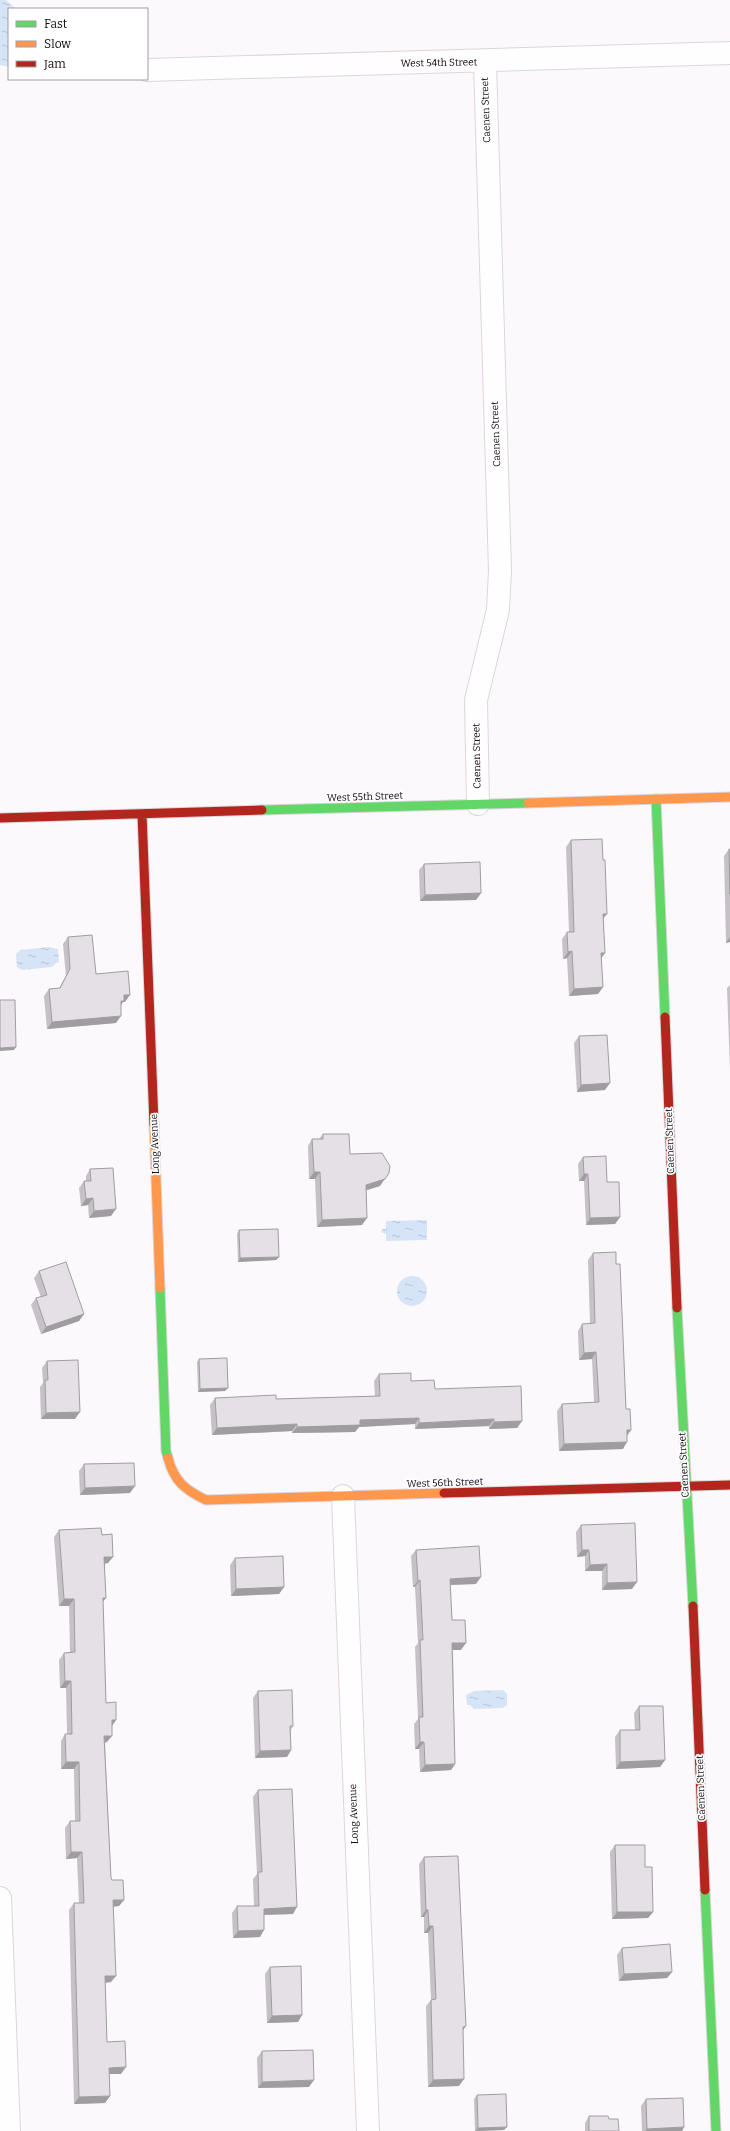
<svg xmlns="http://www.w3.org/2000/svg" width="730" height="2131" viewBox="0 0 730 2131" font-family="Bitter,serif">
<defs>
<pattern id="water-ripples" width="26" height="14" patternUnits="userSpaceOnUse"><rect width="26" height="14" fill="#d6e4f8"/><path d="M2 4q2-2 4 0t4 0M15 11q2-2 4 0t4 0" fill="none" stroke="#b7c2d4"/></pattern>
</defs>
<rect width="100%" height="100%" fill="#fcf9fc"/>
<path fill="url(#water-ripples)" d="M0,0H6L16,9H9V67L0,65Z
M49,947L58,949L59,962L56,963L52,967L22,970L17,967L16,954L20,950Z
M427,1220V1240L386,1241V1234L381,1232L382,1229H386V1221Z
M397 1291a15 15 0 1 1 30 0a15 15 0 1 1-30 0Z
M503,1690L507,1694V1705L503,1708L474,1709L470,1705H467L466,1695L474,1691Z"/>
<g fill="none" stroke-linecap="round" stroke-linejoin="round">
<g stroke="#dcd6dc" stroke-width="24">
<path id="street" d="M147,70L730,53
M478,804L476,700L498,610L500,571L485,62
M343,1496L368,2131
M0,1898L9,2131"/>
</g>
<g stroke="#dcd6dc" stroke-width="11">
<path id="fast" d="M656,799L665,1017
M262,810L528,803
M160,1288L166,1451L168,1458
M677,1308L693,1606
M705,1890L716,2131"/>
</g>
<g stroke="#dcd6dc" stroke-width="11">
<path id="slow" d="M528,803L730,797
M154,1124L160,1288
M168,1458C174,1481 185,1490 206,1500L444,1493"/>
</g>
<g stroke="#dcd6dc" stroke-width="11">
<path id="jam" d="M142,814L154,1124
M0,818L262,810
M665,1017L677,1308
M444,1493L730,1485
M693,1606L705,1890"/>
</g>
<use href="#street" stroke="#fffeff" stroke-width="22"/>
<use href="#fast" stroke="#63d668" stroke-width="9"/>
<use href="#slow" stroke="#ff974d" stroke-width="9"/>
<use href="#jam" stroke="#b3261e" stroke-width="9"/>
</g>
<path fill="#c5c1c6" d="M571,840L603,919L605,953L601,958L603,987L598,994L569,996L567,958L563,959L562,939L567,932H569L566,847Z
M729,849H730V942L726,943L724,856Z
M424,864L481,893L476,900L420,901L419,870Z
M68,937L96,974L125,1002H123L121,1005L116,1023L47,1029L44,996L49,989L59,988L66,976L63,944Z
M730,985V1070L727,988Z
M579,1036L605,1090L577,1092L574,1043Z
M323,1134L350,1154L380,1186L366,1190L362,1225L317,1227L315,1179H309L308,1146L312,1139H319Z
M583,1157L607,1182L620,1217L615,1224L586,1225L584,1181H579L578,1164Z
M90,1169L111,1216L89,1218L88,1205L81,1206L79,1188L84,1181H86V1176Z
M239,1230L279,1257L276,1260L238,1262L237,1234Z
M593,1253L616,1264L626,1409L631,1430L627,1435L623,1449L559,1451L557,1411L562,1404L594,1402L592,1359L579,1360L578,1331L582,1324H590L588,1260Z
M39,1271L84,1314L79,1321L41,1334L31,1305L36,1298L41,1297L34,1278Z
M199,1359L225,1391L198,1392L197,1362Z
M47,1361L75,1419H41L40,1387L43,1383L42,1368Z
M379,1374L411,1381L522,1421L517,1428L489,1429V1426L415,1429V1424L359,1427L355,1432L292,1433V1431L212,1435L210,1405L215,1398L276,1399L375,1396L374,1381Z
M84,1464L130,1493L80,1495L79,1471Z
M581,1525L632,1589L602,1590V1571H585V1556L577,1557L576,1532Z
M59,1530L102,1535L113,1557L108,1563L105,1564L103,1602L106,1703L116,1720L112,1726L107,1742L105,1743L111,1878L124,1900L119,1906L113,1907L111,1982L105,1983L107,2042L121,2074H109L110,2096L105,2103L74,2104L69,1910L74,1903H79L77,1858L66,1859L65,1828L70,1821H75L74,1769H61V1741L65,1734H67L66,1688H60L59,1660L64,1653H70L69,1606H59L54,1537Z
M416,1550L476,1584L450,1585L452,1620L461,1650H453L455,1764L451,1770L420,1772L419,1749H415L414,1724L418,1719L415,1647L418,1643L415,1587H413L411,1556Z
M235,1558L284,1587L279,1594L231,1596L230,1565Z
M258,1691L293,1726L291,1730V1750L287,1757L255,1758L253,1698Z
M639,1706L665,1760L660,1767L616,1769L615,1737L620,1730H635L634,1713Z
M258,1790L293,1914L264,1915L260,1937L233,1938L232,1913L237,1906H254L253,1879L257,1874L253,1797Z
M615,1845L645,1867L653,1912L648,1918L612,1919L610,1852Z
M424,1857L463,2031L459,2086L428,2087L426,2006L431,2000L428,1933H424V1917H421L419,1864Z
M622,1948L672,1972L667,1978L619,1981L617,1955Z
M270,1967L302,2015L298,2022L267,2023L265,1974Z
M262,2051L309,2087L258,2088L257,2058Z
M477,2095L504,2130L475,2131L474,2099Z
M646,2099L684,2127L682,2131H642L641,2106Z
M589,2116L609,2119L619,2131H585V2123Z"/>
<path fill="#a09da1" d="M481,893L476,900L420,901L425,895Z
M603,914H607L602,920Z
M730,937V942L726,943Z
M572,951L567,958L563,959L568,952Z
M601,953H605L600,960Z
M603,987L598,994L569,996L574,989Z
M124,995H130L125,1002H123L119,1008Z
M121,1016L116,1023L47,1029L52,1022Z
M16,1047L14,1050L0,1051V1048Z
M610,1083L605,1090L577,1092L581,1085Z
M314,1172H320L315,1179H309Z
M389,1173L380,1186L361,1192L366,1185Z
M584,1174H588L584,1181H579Z
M93,1198L88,1205L81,1206L86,1199Z
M116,1209L111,1216L89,1218L94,1211Z
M620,1217L615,1224L586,1225L590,1218Z
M367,1218L362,1225L317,1227L322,1220Z
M279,1257L276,1260L238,1262L240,1258Z
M84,1314L79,1321L41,1334L46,1327Z
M596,1352L592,1359L579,1360L584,1353Z
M228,1388L225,1391L198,1392L200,1389Z
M80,1412L75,1419H41L46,1413Z
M419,1418L415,1424L359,1427L355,1432L292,1433L297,1427L360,1420Z
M494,1419L489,1426L415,1429L419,1423Z
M522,1421L517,1428L489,1429L494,1422Z
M297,1424L292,1431L212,1435L217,1428Z
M627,1430H631L626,1437Z
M627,1442L623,1449L559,1451L564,1444Z
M135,1486L130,1493L80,1495L85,1488Z
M582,1550H589L585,1556L577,1557Z
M104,1557H113L108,1563L100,1564Z
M607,1564L602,1571H585L590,1565Z
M481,1577L476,1584L445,1585L450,1579Z
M420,1580L415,1587H413L418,1581Z
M637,1582L632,1589L602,1590L607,1583Z
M284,1587L279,1594L231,1596L236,1589Z
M103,1598H106L101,1604Z
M64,1599H74L69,1606H59Z
M452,1643H466L461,1650H448Z
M65,1681H71L66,1688H60Z
M112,1720H116L111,1727Z
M104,1736H112L107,1742L100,1743Z
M420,1742H424L419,1749H415Z
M291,1750L287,1757L255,1758L260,1751Z
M665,1760L660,1767L616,1769L620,1762Z
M66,1762H79L74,1769H61Z
M455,1764L451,1770L420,1772L425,1765Z
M71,1852H82L77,1858L66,1859Z
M113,1900H124L119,1906L108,1907Z
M297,1907L293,1914L259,1915L264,1909Z
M426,1910H428L424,1917H421Z
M617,1912H653L648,1918L612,1919Z
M429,1926H433L428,1933H424Z
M264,1930L260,1937L233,1938L238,1931Z
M672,1972L667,1978L619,1981L624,1974Z
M105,1976H116L111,1982L101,1983Z
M302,2015L298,2022L267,2023L272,2016Z
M466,2026L461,2033L463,2027Z
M126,2067L121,2074H104L109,2068Z
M464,2079L459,2086L428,2087L433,2080Z
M314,2080L309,2087L258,2088L262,2082Z
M110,2096L105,2103L74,2104L79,2097Z
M507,2127L504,2130L475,2131L478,2128Z
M684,2127L682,2131H645L647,2129Z"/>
<path fill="#e5e0e6" stroke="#a09da1" d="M602,839L603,860H605L607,914H603L605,953H601L603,987L574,989L572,951L568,952L567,932H574L571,840Z
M729,849H730V894Z
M480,862L481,893L425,895L424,864Z
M92,935L96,974L128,971L130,995H124V1001H121V1016L52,1022L49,989L60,988L70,969L68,937Z
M0,1000H15L16,1047L0,1048Z
M607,1035L610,1083L581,1085L579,1036Z
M323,1134H349L350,1154L382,1153L390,1166L389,1173L385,1179L366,1185L367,1218L322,1220L320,1172H314L312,1139H323Z
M606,1156L607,1182H619L620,1217L590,1218L588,1174H584L583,1157Z
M113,1168L116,1209L94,1211L93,1198L86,1199L84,1181H91L90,1169Z
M278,1229L279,1257L240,1258L239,1230Z
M616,1252V1264H620L626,1409H630L631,1430H627V1442L564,1444L562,1404L599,1402L596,1352L584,1353L582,1324L595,1323L593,1253Z
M66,1262L84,1314L46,1327L36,1298L47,1295L39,1271Z
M227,1358L228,1388L200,1389L199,1359Z
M78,1360L80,1412L46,1413L45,1380H48L47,1361Z
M411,1373V1381L434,1380L435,1389L521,1386L522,1421L494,1422V1419L419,1423V1418L360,1420V1425L297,1427V1424L217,1428L215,1398L276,1395V1399L380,1396L379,1374Z
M134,1463L135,1486L85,1488L84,1464Z
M635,1523L637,1582L607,1583V1564L590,1565L589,1550H582L581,1525Z
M101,1528L102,1535L112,1534L113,1557H104L106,1598H103L106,1703L116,1702V1720H112V1736H104L111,1878L112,1880H123L124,1900H113L116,1976H105L107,2042L125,2041L126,2067L109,2068L110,2096L79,2097L74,1903H84L82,1852H71L70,1821H80L79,1762H66L65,1734H72L71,1681H65L64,1653L75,1652L74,1599H64L59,1530Z
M479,1546L481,1577L450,1579L452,1620H465L466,1643H452L455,1764L425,1765L424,1742H420L419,1717H423L420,1640H423L420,1580L418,1581L416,1550Z
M283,1556L284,1587L236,1589L235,1558Z
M292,1690L293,1726H290L291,1750L260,1751L258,1691Z
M639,1706H663L665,1760L620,1762V1730H640Z
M292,1789L297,1907L264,1909V1930L238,1931L237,1906H259L258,1872H262L258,1790Z
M615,1845H645V1867H652L653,1912H617Z
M458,1856L466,2026L463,2027L464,2079L433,2080L431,2000L436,1999L433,1926H429L428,1910H426L424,1857Z
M670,1944L672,1972L624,1974L622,1948Z
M301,1966L302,2015L272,2016L270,1967Z
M313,2050L314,2080L262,2082V2051Z
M506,2094L507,2127L478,2128L477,2095Z
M683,2098L684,2127L647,2129L646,2099Z
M589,2116H608L609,2119H618L619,2131H589Z"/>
<g text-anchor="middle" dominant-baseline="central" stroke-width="3.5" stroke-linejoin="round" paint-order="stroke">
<g font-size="10" fill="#130a12" stroke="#fff">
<text transform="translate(439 63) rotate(-1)">West 54th Street</text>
<text transform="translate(486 110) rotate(-92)">Caenen Street</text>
<text transform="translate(496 434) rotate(-92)">Caenen Street</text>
<text transform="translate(477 756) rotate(-91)">Caenen Street</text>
<text transform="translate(365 797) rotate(-2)">West 55th Street</text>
<text transform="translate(670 1141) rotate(-92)">Caenen Street</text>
<text transform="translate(155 1144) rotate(-92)">Long Avenue</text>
<text transform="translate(684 1465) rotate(-93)">Caenen Street</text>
<text transform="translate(445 1483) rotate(-2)">West 56th Street</text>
<text transform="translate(701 1788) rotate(-92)">Caenen Street</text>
<text transform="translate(354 1814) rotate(-92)">Long Avenue</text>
</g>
</g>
<rect x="8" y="8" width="140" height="72" fill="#ffffff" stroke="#a19da0"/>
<rect x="16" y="21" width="20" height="6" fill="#63d668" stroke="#a19da0"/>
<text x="44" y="28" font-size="12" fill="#130a12">Fast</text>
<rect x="16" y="41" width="20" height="6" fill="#ff974d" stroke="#a19da0"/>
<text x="44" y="48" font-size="12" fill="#130a12">Slow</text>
<rect x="16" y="61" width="20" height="6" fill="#b3261e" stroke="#a19da0"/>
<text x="44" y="68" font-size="12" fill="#130a12">Jam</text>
</svg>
